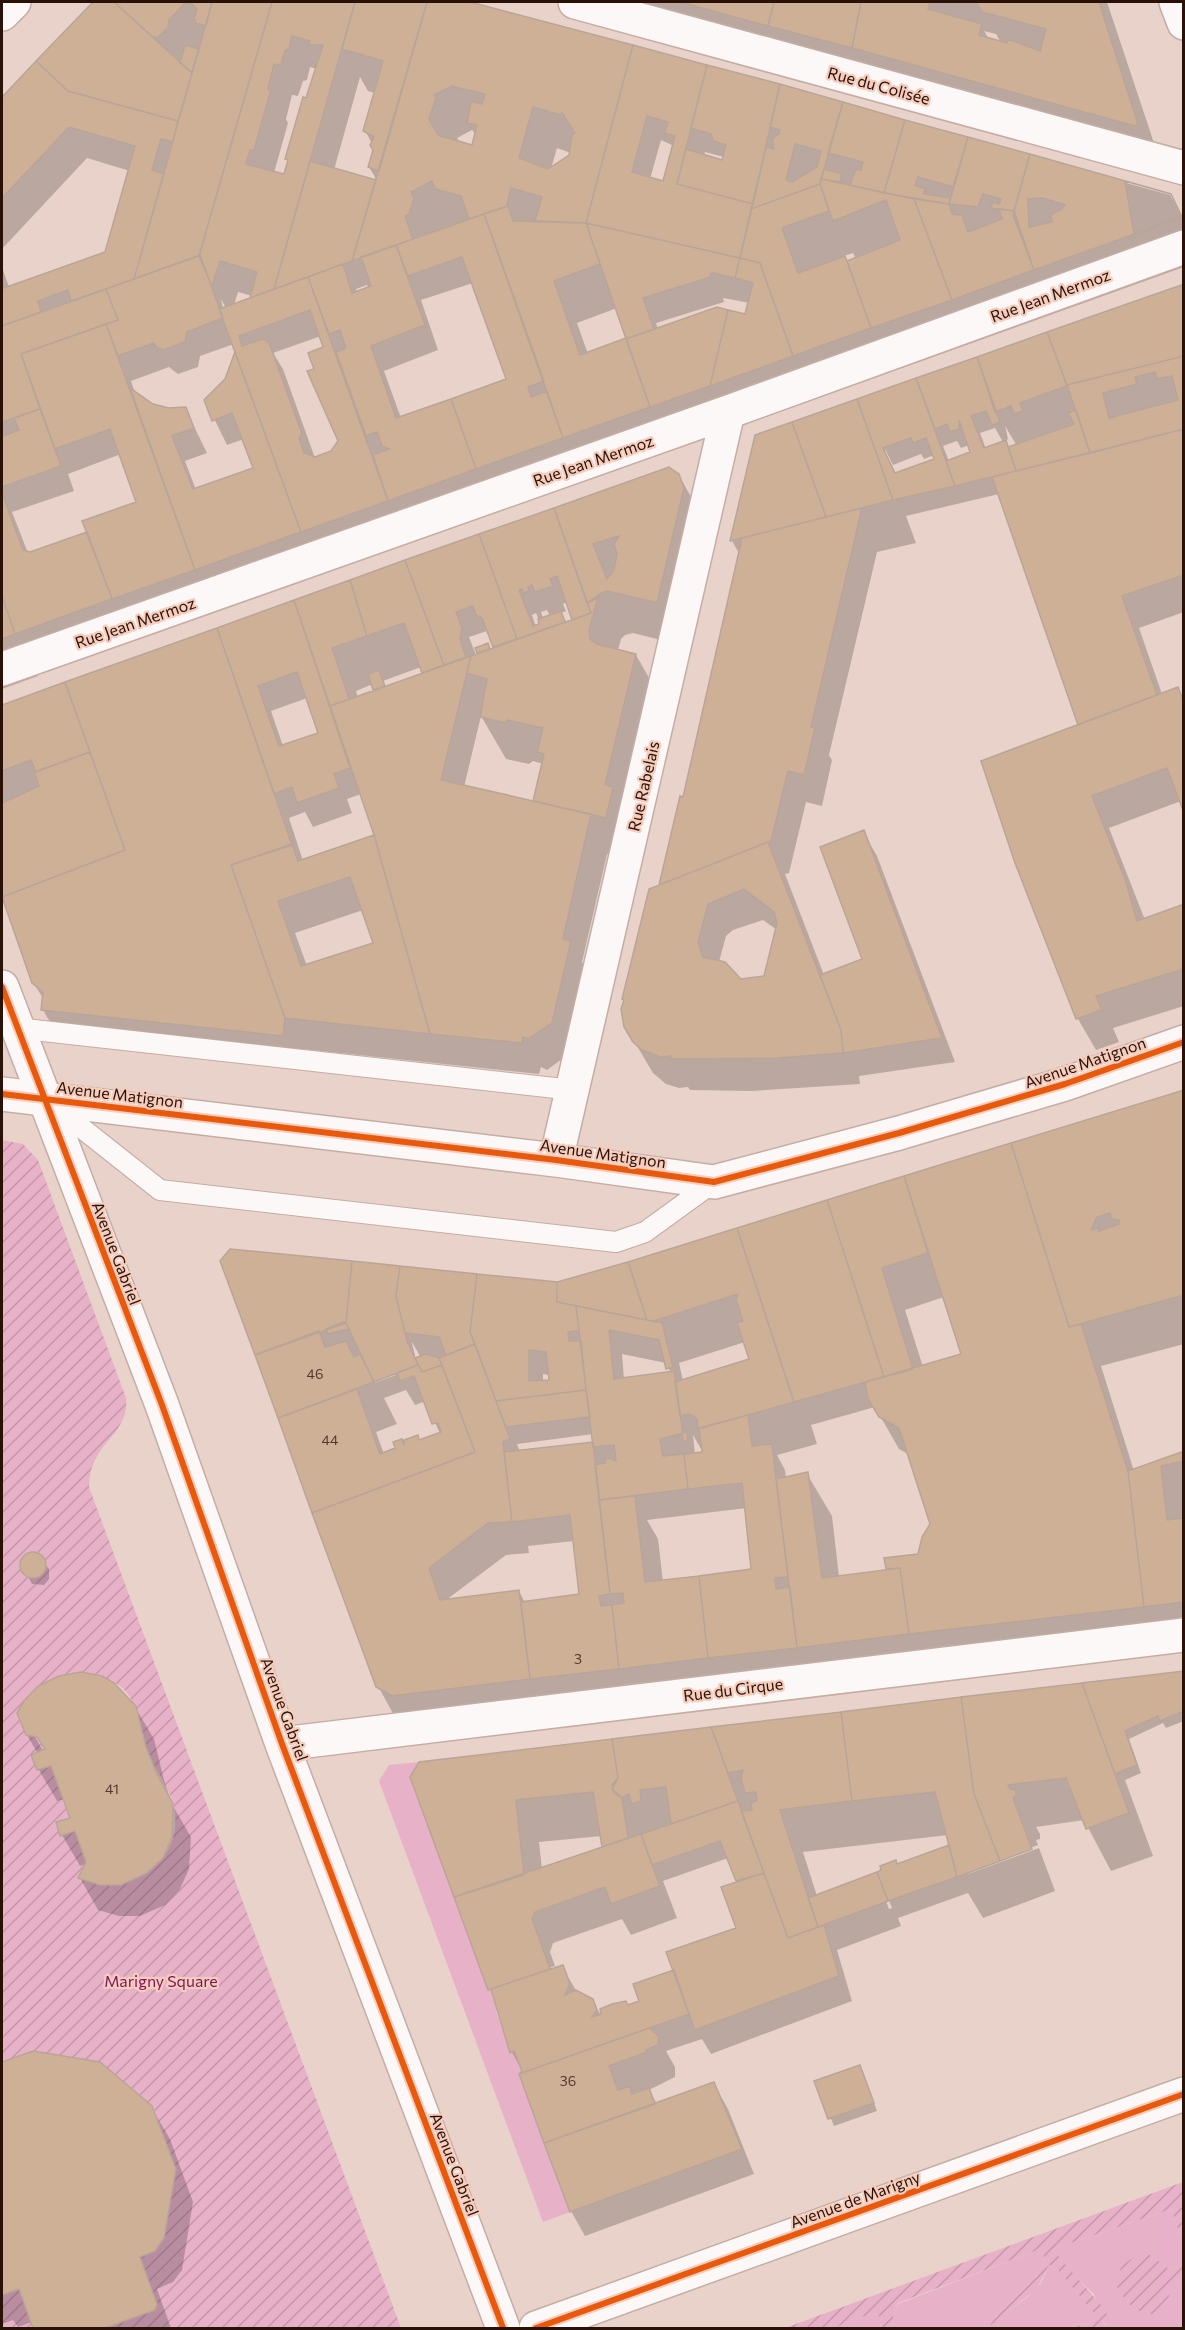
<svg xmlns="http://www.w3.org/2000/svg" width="1185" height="2330" viewBox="0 0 1185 2330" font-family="Commissioner,sans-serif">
<defs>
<pattern id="garden-furrows" width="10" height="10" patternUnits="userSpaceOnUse" patternTransform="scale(1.5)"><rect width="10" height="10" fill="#e7b1c8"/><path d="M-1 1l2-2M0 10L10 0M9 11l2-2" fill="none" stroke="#c697aa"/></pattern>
</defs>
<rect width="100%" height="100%" fill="#e9d2c9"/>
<path fill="#e7b1c8" d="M419,1762L499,2009L496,2010L510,2052L514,2051L522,2071L519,2073L570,2212L543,2222L379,1781L389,1765Z
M1171,2209L1183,2243V2264L1169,2269L1151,2255L1165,2305L1174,2286L1183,2282V2328H1106L1094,2294L1068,2270L1053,2249Z
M1038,2250L1043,2252C1050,2279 1000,2302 989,2328H894L893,2317L898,2304Z
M1049,2265L1057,2269L1094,2313L1092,2322L1071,2328H997L1005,2313L1028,2297L1041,2283Z
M875,2314L880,2317L882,2328H835L853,2319Z"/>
<path fill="url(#garden-furrows)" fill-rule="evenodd" d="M2,1140L23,1144L38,1160L126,1398C130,1436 89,1442 89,1487L401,2328H105L154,2310L157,2304L140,2257L155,2251L164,2238L176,2170L153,2106L100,2062L33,2051L2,2062ZM81,1672C143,1684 130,1705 148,1753C155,1770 170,1789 174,1807C185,1863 127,1900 78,1878L86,1862L75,1831L56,1822L70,1818L51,1766L37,1770L32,1755L45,1749L37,1737L26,1735L17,1713C31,1687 51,1675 81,1672Z
M1183,2182V2243L1171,2209L1053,2249C1069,2272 1091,2290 1107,2314L1103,2321L1106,2328H1071L1092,2322L1094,2313L1057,2269L1049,2265L1036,2290L1005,2313L997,2328H989C1000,2302 1050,2279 1043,2252L1038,2250L898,2303L893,2317L894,2328H882L880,2317L875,2314L853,2319L835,2328H785Z
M1151,2255L1169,2269L1183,2264V2282L1174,2286L1165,2305L1154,2315L1133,2309L1117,2289L1121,2266L1136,2256Z
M19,2289L33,2328H2V2295Z"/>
<path fill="#0003" fill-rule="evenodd" d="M95,2H465L1170,195L1184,219V267L589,480L576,457L31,658L38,676L2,689V267L9,287L106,253L130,171L87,158L2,249V99ZM310,67L317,69L287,159L289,163L285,176L274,173L288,123L286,119L292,95L298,96L303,81L307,80ZM360,77L368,91L375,93L365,130L375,150L369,167L378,182L334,170ZM472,130L476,135L473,147L459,142L457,138ZM661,140L674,146L664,182L650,179ZM557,148L571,153L570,156L551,169ZM705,152L724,157L723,162L704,156ZM853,253L856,259L847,262L844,256ZM473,283L508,380L401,418L384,371L438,350L421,300ZM367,285L369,289L357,293L356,289ZM238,292L252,296L251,299L234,305ZM723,298L750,303L746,316L658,329L656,323L724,302ZM221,299L226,308L223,309ZM617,308L628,339L588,354L577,323ZM321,336L325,348L316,370V386L339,441L332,452L315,458L283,369L273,353ZM234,344L237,352L226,380L205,400L227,445L244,439L254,468L196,490L185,461L207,453L185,408L158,407L136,396L131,381L169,367L178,374L198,367L200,356ZM121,454L138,503L89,533L28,553L12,512L74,491L68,474Z
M584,2H1107L1162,167ZM984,31L996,34L1001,43L989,39Z
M1184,286V612L1139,628L1162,694L1177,689L1184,700V809L1181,801L1109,828L1145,920L1184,906V1006L1113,1028L1119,1042L1096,1050L1078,1019L1017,863L1080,725L999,494L906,516L916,543L877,552L829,755L832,760L822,806L806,802L789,873L785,874L824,975L864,960L863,832L877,856L955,1062L859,1076L860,1084L751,1091L690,1090L688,1087L679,1088L666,1084L653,1073L634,1041L623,999L661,886L681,798L685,799L740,555L732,541L756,436L1046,334L1049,339ZM1005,426L1017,446L1009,449L1005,441L1008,439ZM995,428L1003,442L986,449L980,433ZM957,441L961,448L969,445L971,453L949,461L943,446ZM885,449L893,465L921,454L924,459L934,455L936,460L897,480L886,457ZM763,920L777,930L765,978L740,981L719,962L726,936L733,930Z
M681,479L705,522L681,645L633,633L625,635L621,639L618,650L636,655L660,697L630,859L607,854L582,962L589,974L569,1054L547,1070L541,1067L539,1074L302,1049L300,1067L61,1041L43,1010L44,1000L33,982L2,894V706L404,562ZM567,602L574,621L567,623L561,613L566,611L563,604ZM547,610L550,616L543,618L541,612ZM536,613L541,625L536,627L532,615ZM487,631L496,648L491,650L488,645L477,649L479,654L476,655L469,637ZM421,667L424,674L386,688L383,681ZM373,684L376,691L358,698L356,691ZM307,698L320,734L283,746L271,711ZM481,716L506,759L529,764L533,761L543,764L535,803L464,787ZM361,794L376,836L303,861L289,818L305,812L313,827L352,813L347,799ZM363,910L375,944L307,966L295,933Z
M1184,1091V1344L1101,1366L1134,1471L1184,1452V1647L396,1719L378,1686L222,1262L559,1284ZM944,1297L963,1355L923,1367L905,1310ZM412,1342L421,1358L416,1360L412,1343ZM745,1342L751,1360L683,1381L679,1363ZM622,1354L666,1363L671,1373L624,1379ZM423,1362L424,1365L374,1383V1380ZM543,1374L550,1375L551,1381L543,1382ZM406,1390L415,1405L426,1401L440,1434L406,1449L384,1454L376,1432L397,1424L384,1398ZM539,1397L495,1403V1400ZM875,1407L899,1449L908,1454L932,1524L919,1555L888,1571L839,1577L832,1516L807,1474L786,1479L785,1470L777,1455L817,1444L811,1425ZM593,1434L594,1444L520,1452L517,1444ZM693,1435L704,1454L695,1455ZM747,1508L753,1570L663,1582L658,1539L647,1520ZM574,1541L581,1596L525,1603L519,1591L446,1600L506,1555L529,1553L528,1546Z
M34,1554L39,1556L49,1569V1579L44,1585L32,1584L22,1565L25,1558Z
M1184,1673V1721L1166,1728L1163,1723L1129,1739L1141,1773L1125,1780L1153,1856L1111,1871L1084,1820L1036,1827L1040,1834V1839L1036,1840L1038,1845L968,1871V1874L1039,1848L1055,1891L983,1918L968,1893L898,1918L901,1926L837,1950L852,2001L711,2054L702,2039L666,2051L675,2067V2077L649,2090L657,2104L714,2084L728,2109L754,2174L585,2236L571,2211L524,2074L512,2052L421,1764ZM948,1835L951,1846L817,1896L803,1852ZM602,1836L604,1847L542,1869L539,1842ZM728,1858L738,1883V1929L676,1971L641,2001L603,2019L592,2000L577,1992L562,1967L491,1990L490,1987L555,1966L550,1952L553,1943L622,1919L631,1935L677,1918L663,1881ZM885,1898H888L892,1908L889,1909Z
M101,1678L120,1688L135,1707L154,1739L164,1780L173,1806L191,1837L189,1869L180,1889L165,1905L140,1916H119L98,1910L80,1878L86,1864L80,1866L62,1835L72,1818L64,1799L57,1801L39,1770L33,1756L38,1754L27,1735ZM36,1733L47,1751H43L34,1735Z
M33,2052L151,2107L170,2139L193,2202L182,2270L173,2282L157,2289L171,2328H35L32,2322L18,2327L13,2320L2,2324V2064Z
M864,2075L877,2111L834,2126L816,2082Z"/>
<path fill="#ceb097" stroke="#b9a598" stroke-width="1.5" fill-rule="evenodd" d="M93,2H114L192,73L178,121L68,91L36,61Z
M114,2H186L169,20L168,28L157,38L153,37Z
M190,2H212L206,26L196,23L194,18L197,9Z
M212,2H272L199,256L134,279Z
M272,2H355L274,289L250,298L257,272L220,261L212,286L199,256ZM292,36L310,41L308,45H323L306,98L303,97L285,159L288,160L284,174L246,164L250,150H254L271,90L268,89L274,64L281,65L285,50L289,49Z
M355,2H427L379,171L368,167L373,150L370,145L374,137L363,131L383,61L342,49Z
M427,2H470L633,45L586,223L535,221L542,197L511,188L507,206L469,219L461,196L435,189L432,181L411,192L414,198L409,214L405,216L413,239L352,261ZM452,86L485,94L482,104L471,101L467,123L477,125L472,145L438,135L429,119L436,98L434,95ZM533,107L560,115L562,113L575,133L572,135L569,155L548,169L519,158Z
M680,2H774L768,26Z
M774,2H861L852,48L768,26Z
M861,2H930L928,9L982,24L979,35L1007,43L1008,39L1040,51L1046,29L982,12L976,2H1099L1138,124L1135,126L852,48Z
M185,45L199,49L192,73L180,63Z
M633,45L707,65L677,184L753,204L740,258L586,223ZM647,116L668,122L665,133L675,136L663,181L632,172Z
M36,61L68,91L178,121L173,142L161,139L152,170L164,174L134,279L71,301L68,290L38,301L41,312L2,326V281L4,288L105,252L135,146L69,127L2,198V97Z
M707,65L780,84L753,204L677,184L686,149L722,160L726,145L713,141L711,134L691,128Z
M780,84L843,102L820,184L751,209L766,147L774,149L772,139L779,134L780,130L770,127ZM795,144L821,151L817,167L792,182L786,180Z
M843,102L905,120L884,193L850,185L856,169L861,170L863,162L828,153Z
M905,120L968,137L953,187L918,177L915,185L925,189L924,194L950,198L949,204L884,193Z
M968,137L1030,154L1014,211L991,208L993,202L999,204L1001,199L983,194L978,207L949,204Z
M1030,154L1171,194L1182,217L1034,270L1013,215ZM1043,198L1065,205L1061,210L1051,214L1052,222L1029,227L1028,199Z
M310,161L376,180L352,261L274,289Z
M824,169L842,174L840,182L821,179Z
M821,179L914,199L952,300L871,328L847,261L900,240L886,200L833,221L820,184Z
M1125,181L1171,194L1182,217L1134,234Z
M820,184L829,211L782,228L798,273L845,256L871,328L793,356L760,263L740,258L751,209Z
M914,199L949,204L952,214L962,215L968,232L1002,219L999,209L1014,211L1034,270L952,300Z
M508,206L513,221L586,223L600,264L554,281L580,355L626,338L650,407L563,438L484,214Z
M484,214L544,381L528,387L531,397L547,391L563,438L476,469L451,399L506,379L462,257L408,276L396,245Z
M586,223L740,258L735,278L713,273L710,274L711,277L643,298L654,329L626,339Z
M396,245L425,325L371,346L396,418L451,399L476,469L388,501L373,455L389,449L382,446L377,432L366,436L336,352L346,348L340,330L329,334L308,277L343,264L352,293L371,286L361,257Z
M200,255L223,318L187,332L185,342L163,350L156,347L154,343L118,356L106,324L118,320L106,289Z
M740,258L760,263L793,356L710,386L728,310L745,314L753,283L735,278Z
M308,277L388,501L301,532L219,309ZM310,310L323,347L308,353L314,369L307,371L338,441L331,451L315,457L304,453L299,438L302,434L269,342L263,339L242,346L239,336Z
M1184,284V356L1067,385L1047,332Z
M106,289L118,320L21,354L40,409L2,422V326Z
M717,307L728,310L710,386L650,407L626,339Z
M106,324L195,570L112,599L82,521L136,502L110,429L55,449L21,354Z
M1047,332L1067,386L1020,403L1023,411L1014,414L1011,406L995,412L977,357Z
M235,352L301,532L195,570L130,388L153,404L169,408L186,407L194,428L172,436L193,489L253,468L232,413L212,421L204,400L225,379Z
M1184,356V429L1090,453L1067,385ZM1155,372L1157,379L1172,376L1178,400L1109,418L1103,393L1137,384L1135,377Z
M977,357L1000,422L992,425L986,411L971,416L984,448L1006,440L1016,471L955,486L946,461L970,452L959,420V429L950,432L947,424L935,429L916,378Z
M916,378L955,486L893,500L857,399ZM911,438L913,443L926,438L934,459L895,473L883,448Z
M857,399L893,500L826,517L792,422Z
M40,409L61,466L2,487V432L3,436L19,430L14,418Z
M1076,410L1090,453L1016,471L1008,447L1074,424L1068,413Z
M792,422L826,517L730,541L755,435Z
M1184,429V575L1122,596L1157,695L1078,725L992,477Z
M669,467L679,474L684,488L657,603L608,591L601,593L587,603L554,508ZM619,536L614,544L617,554L614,570L607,579L593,544Z
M2,493L23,550L30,552L87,532L112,599L15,634L2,596Z
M554,508L591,613L572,620L557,576L550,579L553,586L535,592L532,585L528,587L529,591L523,593L522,589L519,590L533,626L539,624L538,619L561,611L565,622L517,639L479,534Z
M862,508L811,727L815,728L804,775L788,771L771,841L659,885L680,796L683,797L742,538Z
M479,534L517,639L493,647L482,618L476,615L473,606L456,612L462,628L460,639L466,657L444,665L405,560Z
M405,560L444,665L422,673L404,623L367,636L350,580Z
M350,580L367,636L332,648L349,699L330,706L294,600Z
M2,596L15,634L2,639Z
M598,598L589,630L590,639L597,644L636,654L605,785L613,787L606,818L533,801L544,754L537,752L543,728L508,720L505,723L480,717L487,679L467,673L471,656L591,613L587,603Z
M294,600L350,768L334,774L339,788L297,803L292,787L274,794L217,628ZM297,672L318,733L279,746L258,686Z
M217,628L292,845L231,865L285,1018L283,1036L41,1010L43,992L32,983L2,897L125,850L65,682Z
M488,643L490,649L477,653L475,648Z
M471,656L441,780L591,814L563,939L571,941L552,1023L528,1039L523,1037L522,1043L430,1034L374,835L330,706Z
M379,670L385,686L373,690L368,674Z
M65,682L90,752L36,772L31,760L2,771V705Z
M1178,687L1184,703V813L1167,768L1092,796L1126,882L1137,921L1184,904V969L1096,996L1102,1010L1076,1019L1015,863L981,761Z
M90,752L125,850L2,897V803L39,786L34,772Z
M864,830L942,1038L843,1053L841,1030L820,975L862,959L820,847Z
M374,835L430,1034L285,1018L231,865L292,844L298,861ZM350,877L373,943L301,966L278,901Z
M768,842L841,1030L843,1053L778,1058L670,1059L671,1056L660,1057L642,1050L633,1042L624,1027L621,1009L624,1000L622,999L649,889ZM744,889L774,912L777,923L764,976L741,979L725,962L703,957L698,942L708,904Z
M1184,1090V1295L1069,1327L1011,1143ZM1110,1213L1112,1219L1119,1220V1224L1099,1231L1098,1228L1091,1230L1097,1217Z
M1011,1143L1069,1327L1081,1324L1128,1471L1144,1607L909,1634L900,1568L886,1569L884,1558L918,1554L922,1537L930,1524L899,1428L879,1417L868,1399L865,1382L961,1354L904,1176Z
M904,1176L928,1253L882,1268L913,1369L884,1377L827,1200Z
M827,1200L884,1377L794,1402L737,1228Z
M737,1228L794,1402L698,1429L697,1419L690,1414L680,1416L675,1382L749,1359L737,1323L743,1321L736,1299L738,1294L654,1321L647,1320L628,1262Z
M230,1249L352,1261L346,1323L255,1355L220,1261Z
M352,1261L400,1266L396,1296L407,1341L418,1365L374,1382L346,1323Z
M628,1262L647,1320L557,1302V1282Z
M400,1266L477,1274L470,1332L475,1344L446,1355L439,1337L405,1333L396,1296Z
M477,1274L557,1282V1302L576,1306L579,1331L568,1332L569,1341H581L586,1390L496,1401L470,1332ZM529,1350L546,1352L549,1380L529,1381Z
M576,1306L662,1323L673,1367L666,1369L659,1340L609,1330L614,1379L674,1371L683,1433L660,1439L663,1456L684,1454L688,1489L599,1500L595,1465L605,1463V1459L609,1458L616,1461L614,1445L593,1447Z
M343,1322L346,1323L349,1329L328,1334L326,1329Z
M319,1331L325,1347L346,1341L354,1357L360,1354L374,1382L278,1418L255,1355Z
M475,1344L510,1439L503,1442L512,1522L488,1523L429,1568L440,1600L519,1590L530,1679L392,1696L376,1687L312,1513L475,1452L439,1358Z
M426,1354L439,1358L442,1365L422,1372L415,1358Z
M418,1365L422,1372L442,1365L475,1452L312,1513L278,1418L357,1389L380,1454L395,1448L393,1442L402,1439L404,1445V1440L418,1435L419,1440L441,1432L438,1423L432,1424L414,1376L400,1381L397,1373Z
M586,1390L590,1417L506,1427L496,1401Z
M748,1415L752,1446L772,1444L788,1577L775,1578L776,1589L790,1587L797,1648L708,1658L699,1576L751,1569L742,1483L688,1489L684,1454L702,1452L699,1428Z
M687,1432L688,1441H683L682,1433Z
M593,1442L610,1594L599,1596L601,1606L612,1605L619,1669L530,1679L521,1602L579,1594L570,1515L512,1522L504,1452Z
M1184,1451V1461L1161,1466L1167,1520L1184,1518V1602L1144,1607L1128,1471Z
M808,1472L822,1578L900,1568L909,1634L797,1648L776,1479Z
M635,1496L645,1582L699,1576L708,1658L619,1669L612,1605L624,1603L623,1593L610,1594L599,1500Z
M20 1565a13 13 0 1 1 26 0a13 13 0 1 1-26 0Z
M1184,1671V1711L1160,1721L1158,1716L1125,1731L1137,1765L1115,1774L1082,1683Z
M81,1672L102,1676L114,1683L136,1706L146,1747L156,1772L173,1804L172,1837L163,1858L147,1873L121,1885H100L78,1878L86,1862L75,1831L60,1836L56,1822L70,1818L51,1766L37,1770L31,1755L45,1749L37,1737L26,1735L17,1713L24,1701L38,1686L59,1676Z
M1082,1683L1129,1813L1086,1829L1066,1778L1008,1785L1010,1789L1016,1790V1797L1013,1798L1032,1849L1000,1861L974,1794L961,1697Z
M961,1697L974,1794L1000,1861L957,1877L935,1792L852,1801L841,1712Z
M841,1712L852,1801L780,1810L818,1927L788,1938L741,1811L752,1810L751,1803L757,1800L756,1792L745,1793L741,1779L743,1770L728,1773L711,1727Z
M711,1727L738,1801L671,1824L666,1787L640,1790L641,1801L631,1804L629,1794L622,1798L614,1793L612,1785L618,1778L612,1739Z
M612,1739L618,1778L612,1789L622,1798L628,1838L602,1847L593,1792L516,1800L524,1875L454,1897L410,1777L419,1762Z
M738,1801L764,1873L736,1881L720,1841L652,1865L641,1834Z
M641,1834L660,1886L611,1904L605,1887L535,1912L532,1919L550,1969L488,1990L454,1897Z
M949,1845L957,1877L888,1901L877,1872L881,1870L880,1866L896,1860L897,1864Z
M877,1872L888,1901L818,1927L808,1898Z
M764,1873L788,1938L824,1925L839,1976L695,2030L666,1952L736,1928L721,1887Z
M563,1965L570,1984L565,1995L576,1990L593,1999L597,2010L592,2017L601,2014L600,2009L612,2004L626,2001L628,2005L639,2001L633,1984L674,1970L689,2014L519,2074L522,2071L514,2051L510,2053L491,1989Z
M649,2028L659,2036L658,2045L646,2050L647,2052L609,2066L618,2090L630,2086L632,2094L649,2088L655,2104L544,2143L519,2074Z
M33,2051L100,2062L152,2106L176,2169L164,2238L155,2251L140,2257L157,2304L155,2310L105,2328H33L19,2289L2,2295V2062Z
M860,2065L874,2103L828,2119L814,2081Z
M714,2082L742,2149L570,2212L544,2143Z"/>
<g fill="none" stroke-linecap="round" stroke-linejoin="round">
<g stroke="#c4ada4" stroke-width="22">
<path id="service" d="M16,1028L573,1090
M50,1103L160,1190L616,1242L645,1232L714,1182"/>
</g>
<g stroke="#c4ada4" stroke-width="36">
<path id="minor" d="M575,2L1184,168
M2,669L728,412L1184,247
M2,987L162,1405L282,1744L503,2328
M2,1094L556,1160L714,1182L899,1133L1065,1084L1184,1042
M556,1160L728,412
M282,1744L1184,1635
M536,2328L1184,2094"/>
</g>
<g stroke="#c4ada4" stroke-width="36">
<path id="tertiary" d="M1176,2L1184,23
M2,14L14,2"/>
</g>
<use href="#service" stroke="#fcf8f7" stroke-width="20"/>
<use href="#minor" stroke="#fcf8f7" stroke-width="33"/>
<use href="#tertiary" stroke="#fcf8f7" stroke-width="33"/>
<g stroke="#f6ccbc" stroke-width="10">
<path id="cycleway" d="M2,987L162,1405L282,1744L503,2328
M2,1094L556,1160L714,1182L899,1133L1065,1084L1184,1042
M536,2328L1184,2094"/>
</g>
<use href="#cycleway" stroke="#e8590c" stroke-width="6"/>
</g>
<g text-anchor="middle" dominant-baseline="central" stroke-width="4.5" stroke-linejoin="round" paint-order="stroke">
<g font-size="14" fill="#52392b">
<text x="315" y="1373">46</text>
<text x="330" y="1439">44</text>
<text x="578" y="1658">3</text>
<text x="112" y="1788">41</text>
<text x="568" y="2080">36</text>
</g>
<g font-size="16" fill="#291107" stroke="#f6ccbc">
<text transform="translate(879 85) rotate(15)">Rue du Colisée</text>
<text transform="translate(1050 295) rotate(-20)">Rue Jean Mermoz</text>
<text transform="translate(593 460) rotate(-19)">Rue Jean Mermoz</text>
<text transform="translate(135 622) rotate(-19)">Rue Jean Mermoz</text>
<text transform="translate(643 786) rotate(-77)">Rue Rabelais</text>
<text transform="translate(1085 1062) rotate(-19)">Avenue Matignon</text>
<text transform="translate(120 1094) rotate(7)">Avenue Matignon</text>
<text transform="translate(603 1153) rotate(8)">Avenue Matignon</text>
<text transform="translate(117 1253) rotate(69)">Avenue Gabriel</text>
<text transform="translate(733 1689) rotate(-7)">Rue du Cirque</text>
<text transform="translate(285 1709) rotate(70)">Avenue Gabriel</text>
<text transform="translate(455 2164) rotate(69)">Avenue Gabriel</text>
<text transform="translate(855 2199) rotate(-20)">Avenue de Marigny</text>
</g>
<g font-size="16" fill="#79145e" stroke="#f6ccbc">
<text x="161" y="1980">Marigny Square</text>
</g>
</g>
<rect width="1185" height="2330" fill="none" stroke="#291107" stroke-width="6"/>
</svg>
